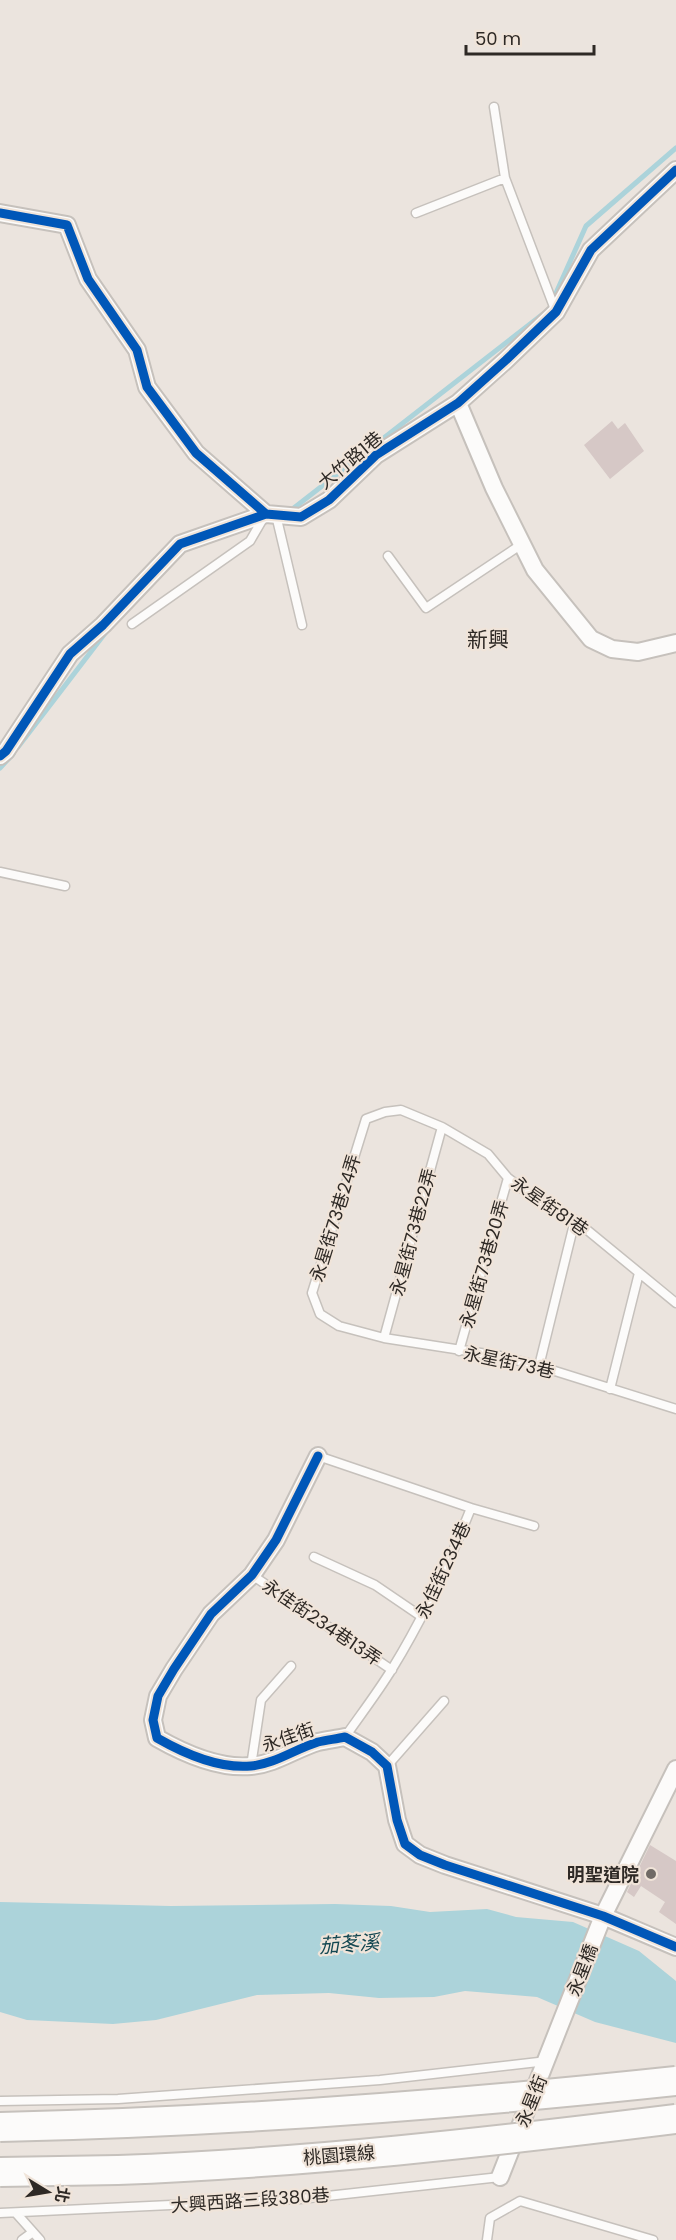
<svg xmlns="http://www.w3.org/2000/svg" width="676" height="2240" viewBox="0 0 676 2240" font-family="Poppins,'Noto Sans TC',sans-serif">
<rect width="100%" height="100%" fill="#ebe4de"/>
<path fill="#acd3da" d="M0,1902L171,1906L335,1904L391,1906L430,1912L487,1909L516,1917L573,1922L639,1951L676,1981V2043L595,2022L537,1997L465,1991L434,1997L379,1998L329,1993L257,1995L156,2020L113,2024L27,2020L0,2012Z"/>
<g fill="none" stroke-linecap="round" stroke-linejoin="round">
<path stroke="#acd3da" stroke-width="5" d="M552,302L586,226L676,148
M290,511L543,314
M18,747L106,632
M0,768L13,754"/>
</g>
<path fill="#d6c8c6" d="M612,421L618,429L625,423L644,451L610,479L584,445Z
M650,1845L676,1861V1924L659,1912L665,1902L641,1886L634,1897L627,1892Z"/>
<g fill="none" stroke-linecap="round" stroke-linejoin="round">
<g stroke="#c6c1bc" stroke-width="11">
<path id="service" d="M494,107L505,178L556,312
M416,213L505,178
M276,515L302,625
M388,556L426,608L522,544
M132,624L250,541L264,517
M0,872L65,886
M676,1303L575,1220L540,1202L508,1178L488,1154L442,1127L401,1110L385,1112L366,1119L312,1293L320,1314L339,1326L384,1338L500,1356L539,1366L676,1409
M384,1338L442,1127
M459,1351L508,1178
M539,1366L575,1220
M610,1389L639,1273
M318,1456L471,1508C449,1563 424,1617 392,1669C378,1692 361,1714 345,1737
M471,1508L534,1526
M314,1557L375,1585L422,1617
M252,1575L392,1670
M251,1766L261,1700L291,1666
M387,1766L444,1701
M0,2101L118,2099L380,2080L547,2061
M0,2213L300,2199L500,2177
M16,2213L40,2240
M22,2240L33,2232
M487,2240L490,2218L520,2201L653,2240"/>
</g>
<g stroke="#c6c1bc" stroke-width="20">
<path id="minor" d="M0,213L67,225L88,279L137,350L147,387L196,453L266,514L301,517L329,500L376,455L458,403L506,360L556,312L591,250L676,170
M458,403L494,488L535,570L591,639L612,649L638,652L676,643
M0,756L6,751L70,654L103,625L180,544L266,514
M318,1456L276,1540L252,1575L211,1614L174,1669L158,1696L153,1720L157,1738C185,1754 219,1769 251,1766C275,1764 295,1749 318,1742C326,1740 336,1739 345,1737L372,1752L387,1766L397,1820L405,1844L420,1855L445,1865L603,1916L676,1947
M500,2177L603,1916L676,1769"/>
</g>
<use href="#service" stroke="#fcfbfa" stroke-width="8"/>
<use href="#minor" stroke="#fcfbfa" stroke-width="16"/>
<g stroke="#c6c1bc" stroke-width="32" stroke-linecap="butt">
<path id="motorway-bridge" d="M0,2127C226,2122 451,2105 676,2081
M0,2172C39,2171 79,2171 118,2170C305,2163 491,2142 676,2119"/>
</g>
<use href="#motorway-bridge" stroke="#fcfbfa" stroke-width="28"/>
<g stroke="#f0e4d9" stroke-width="13">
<path id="cycleway" d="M0,213L67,225L88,279L137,350L147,387L196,453L266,514L301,517L329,500L376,455L458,403L506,360L556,312L591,250L676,170
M0,756L6,751L70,654L103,625L180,544L266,514
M318,1456L276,1540L252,1575L211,1614L174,1669L158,1696L153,1720L157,1738C185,1754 219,1769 251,1766C275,1764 295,1749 318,1742C326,1740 336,1739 345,1737L372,1752L387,1766L397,1820L405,1844L420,1855L445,1865L603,1916L676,1947"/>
</g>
<use href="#cycleway" stroke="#0057b8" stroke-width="9"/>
</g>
<circle fill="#706a66" stroke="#f0e4d9" stroke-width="2" cx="651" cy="1874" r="6"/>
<g text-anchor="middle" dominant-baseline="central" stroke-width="4.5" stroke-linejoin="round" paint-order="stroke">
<g font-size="18" fill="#2e2925" stroke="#f0e4d9">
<text transform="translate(350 460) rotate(-40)">大竹路1巷</text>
<text transform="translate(550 1206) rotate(35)">永星街81巷</text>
<text transform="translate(335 1218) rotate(-73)">永星街73巷24弄</text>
<text transform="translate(413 1232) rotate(-75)">永星街73巷22弄</text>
<text transform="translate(484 1264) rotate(-74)">永星街73巷20弄</text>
<text transform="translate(509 1362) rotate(12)">永星街73巷</text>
<text transform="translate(443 1570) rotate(-65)">永佳街234巷</text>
<text transform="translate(322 1622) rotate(34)">永佳街234巷13弄</text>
<text transform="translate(288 1737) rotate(-19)">永佳街</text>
<text transform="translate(582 1970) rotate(-69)">永星橋</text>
<text transform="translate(531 2101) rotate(-68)">永星街</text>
<text transform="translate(339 2155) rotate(-5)">桃園環線</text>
<text transform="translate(250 2200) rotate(-4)">大興西路三段380巷</text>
</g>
<g font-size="18" font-weight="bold" fill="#2e2925" stroke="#f0e4d9" text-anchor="end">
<text x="639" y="1874">明聖道院</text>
</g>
<g font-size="20" font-style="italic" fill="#144852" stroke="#f0e4d9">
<text transform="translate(349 1944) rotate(-4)">茄苳溪</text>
</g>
<g font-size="21" fill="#2e2925" stroke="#f0e4d9">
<text x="488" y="639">新興</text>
</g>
</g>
<g transform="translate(48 2192) rotate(101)" stroke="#f0e4d9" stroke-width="4.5" paint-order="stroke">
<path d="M0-4.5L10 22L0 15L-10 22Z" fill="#2e2925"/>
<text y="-9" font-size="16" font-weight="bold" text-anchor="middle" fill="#2e2925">北</text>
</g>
<path d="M466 45v9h128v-9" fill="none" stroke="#2e2925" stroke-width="3"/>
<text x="475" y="45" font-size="18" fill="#2e2925" stroke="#f0e4d9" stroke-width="4.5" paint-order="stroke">50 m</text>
</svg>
